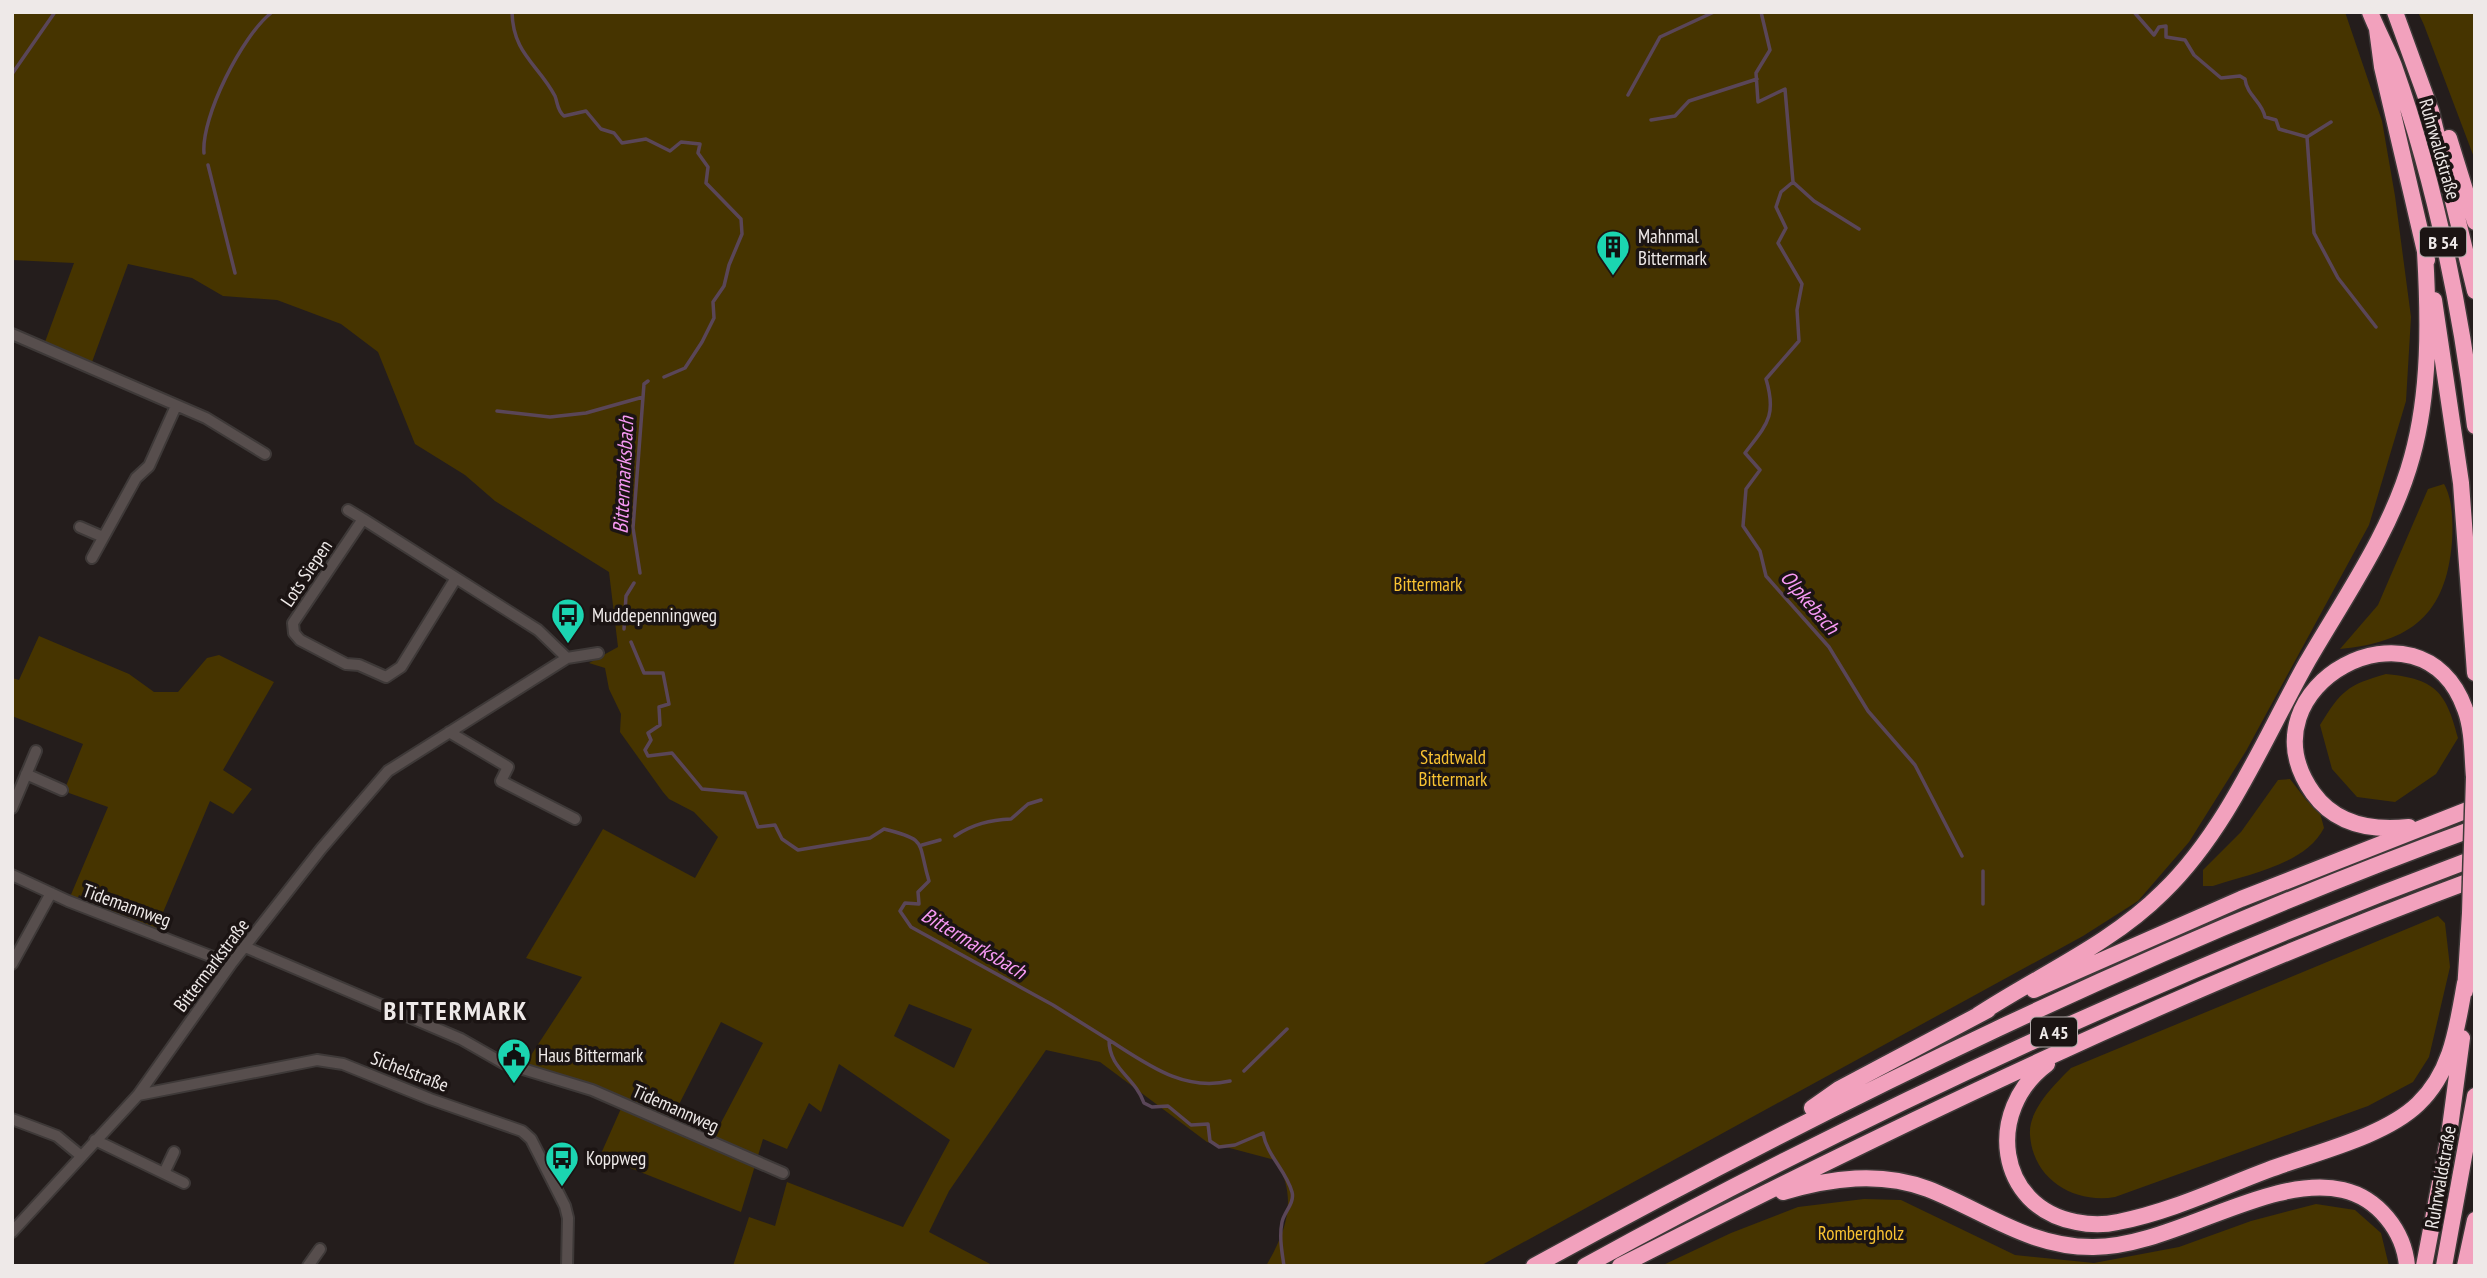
<svg xmlns="http://www.w3.org/2000/svg" width="2487" height="1278" viewBox="0 0 2487 1278" font-family="'PT Sans Narrow',sans-serif">
<rect width="100%" height="100%" fill="#241d1c"/>
<path fill="#463400" fill-rule="evenodd" d="M12,12H2345L2382,121L2395,196L2411,317L2406,401L2369,525L2246,751L2189,842L2138,901L2083,936L1480,1266H1266C1286,1232 1299,1197 1275,1160L1207,1142L1100,1062L1046,1050L949,1191L929,1232L994,1266H733L749,1217L775,1226L787,1182L903,1227L950,1140L839,1064L821,1112L809,1103L787,1149L763,1139L741,1212L600,1156L623,1104L522,1069L582,977L526,958L603,829L695,878L718,837L694,812L669,799L663,792L620,732L621,714L609,689L605,668L589,663L618,647L609,572L495,501L465,475L415,444L378,352L341,324L277,300L223,296L192,278L128,264L92,362L45,342L74,263L12,260ZM909,1004L972,1029L954,1068L894,1036ZM721,1022L763,1043L714,1136L671,1120Z
M2418,12H2475V160L2424,25Z
M2444,484C2453,499 2453,525 2452,542C2446,615 2411,642 2340,649L2378,605L2428,489Z
M39,636L129,674L154,692H178L207,658L219,655L274,682L223,770L252,789L233,814L210,801L156,929L90,905L91,901L79,895L77,900L70,897L108,807L69,793L66,786L83,744L12,716V678L19,680Z
M2386,674C2435,679 2446,691 2458,738L2436,774L2395,802L2357,797L2332,769L2320,725C2341,691 2347,685 2386,674Z
M2290,779L2307,801L2319,809L2324,828C2306,864 2249,874 2213,886H2203V870L2241,832L2278,780Z
M2438,916L2445,923L2450,967L2429,1057L2413,1082L2368,1106L2115,1197C2075,1204 2033,1180 2030,1135C2028,1110 2055,1084 2071,1068Z
M1864,1199L1901,1200L2015,1255L2094,1263L2179,1247L2251,1221L2316,1204L2355,1210L2381,1233L2389,1266H1661L1731,1233L1798,1207Z"/>
<g fill="none" stroke-linecap="round" stroke-linejoin="round">
<path stroke="#5a4658" stroke-width="3.5" d="M512,12C513,54 538,64 555,96C558,104 557,110 564,116L586,111L601,129L614,133L622,143L646,139L670,151L681,142L700,144L698,153L708,167L706,183L741,219L742,234L729,265L724,286L713,302L714,318L702,342L685,368L664,377
M1761,12L1770,50L1756,73L1758,102L1785,89L1793,182L1781,192L1776,207L1786,228L1778,243L1802,284L1797,310L1799,341L1766,379C1777,416 1767,424 1745,453L1760,470L1746,489L1743,526L1760,551L1766,576L1829,647L1868,711L1915,765L1962,856
M2134,12L2154,35L2159,27L2166,26V37L2185,40L2194,55L2221,78L2240,76L2245,79C2247,96 2262,101 2265,117L2276,120L2279,129L2307,137L2331,122
M12,74L55,12
M1628,95L1660,37L1714,12
M1651,120L1675,116L1689,101L1757,79
M2307,137L2314,233L2338,278L2376,327
M204,153C201,117 242,36 271,13
M208,165L235,273
M1793,182L1814,201L1859,229
M497,411L550,417L586,413L643,397
M640,573L633,528L644,384L648,381
M624,629L626,596L634,583
M631,642L644,673H663L669,704L659,707L660,725L648,733L651,740L645,750L648,756L672,753L702,789L745,793L758,827L775,825L782,839L798,850L870,838L884,829C929,840 917,842 929,881L918,892L919,904L905,903L900,911L911,927L1053,1005L1109,1040C1109,1069 1135,1077 1144,1103L1152,1107L1168,1106L1191,1125L1208,1124L1210,1141L1219,1147L1235,1145L1263,1133C1267,1156 1286,1170 1292,1192C1295,1203 1284,1212 1282,1222C1279,1237 1282,1252 1284,1266
M955,836C973,824 990,820 1011,819L1028,804L1041,800
M922,845L940,840
M1983,871V904
M1109,1040C1147,1064 1183,1092 1230,1081
M1244,1071L1287,1029"/>
<g stroke="#3e3938" stroke-width="14">
<path id="minor" d="M12,334L206,418L265,454
M348,510L363,519
M80,527L103,537
M92,558L136,478L149,466L176,406
M456,578L401,667L386,677L359,665L346,664L300,640L294,633L293,623L363,519L538,630L567,658
M449,732L508,767L501,781L575,819
M26,774L62,790
M12,808L36,751
M12,875L68,901L231,964
M245,947L461,1039L503,1063L592,1090L783,1173
M12,964L51,893
M138,1095L317,1060L343,1064L430,1099L522,1131L531,1139L565,1206L568,1218L567,1266
M12,1119L57,1136L80,1155
M95,1140L184,1183
M164,1173L174,1152
M12,1232L138,1095L231,964L321,849L388,771L567,658L598,653
M308,1266L320,1249"/>
</g>
<g stroke="#3e3938" stroke-width="19">
<path id="highway" d="M2370,12C2377,30 2387,48 2394,66C2435,182 2460,304 2475,426
M2395,12L2431,111L2475,291
M2377,29L2382,67L2427,260
M2449,138L2475,222
M2434,300L2461,483L2475,673
M2409,827C2373,831 2336,825 2313,793C2237,686 2422,588 2465,709C2473,730 2472,755 2474,777
M2034,990L2241,899L2475,807
M2465,991L2470,913
M1978,1015C2039,975 2111,944 2163,892C2227,830 2263,741 2306,664C2344,598 2392,531 2412,457C2430,392 2429,320 2425,252
M2047,1064C1985,1110 1996,1207 2076,1222C2090,1225 2105,1225 2118,1222C2170,1212 2220,1188 2268,1170C2313,1153 2384,1137 2418,1104C2452,1072 2457,1027 2465,983
M1812,1108L1839,1089L1988,1010
M1783,1192C1831,1178 1880,1171 1928,1189C1984,1211 2029,1247 2092,1247C2171,1248 2269,1173 2343,1190C2378,1198 2404,1231 2407,1266
M1534,1266C1838,1100 2149,947 2475,828
M1585,1266C1871,1109 2170,972 2475,858
M1620,1266C1899,1124 2181,988 2475,879
M2424,1266L2449,1135L2462,1038
M2444,1266L2475,1096
M2465,1266L2475,1220"/>
</g>
<use href="#minor" stroke="#574e4d" stroke-width="10"/>
<use href="#highway" stroke="#f2a1bd" stroke-width="16"/>
<g stroke="#3e3938" stroke-width="19" stroke-linecap="butt">
<path id="highway-bridge" d="M2470,913L2474,777"/>
</g>
<use href="#highway-bridge" stroke="#f2a1bd" stroke-width="16"/>
</g>
<defs>
<g id="building-pin" transform="scale(1.75)"><path d="M0 17L-7.5 6A9.5 9.5 0 1 1 7.5 6Z" fill="#1bd5b1" stroke="#1b1413"/><path d="M-4-6H4V6H1V3H-1V6H-4ZM-2.5-4.3h1.7v1.8h-1.7ZM.8-4.3h1.7v1.8H.8ZM-2.5-1h1.7V.8h-1.7ZM.8-1h1.7V.8H.8Z" fill="#111"/></g>
<g id="bus-pin" transform="scale(1.75)"><path d="M0 17L-7.5 6A9.5 9.5 0 1 1 7.5 6Z" fill="#1bd5b1" stroke="#1b1413"/><path d="M-5-6H5V4H4V6H2V4H-2V6H-4V4H-5ZM-3.5-4V0h7V-4ZM-3.5 1.2v1.5H-2V1.2ZM2 1.2v1.5H3.5V1.2Z" fill="#111"/></g>
<g id="civic-pin" transform="scale(1.75)"><path d="M0 17L-7.5 6A9.5 9.5 0 1 1 7.5 6Z" fill="#1bd5b1" stroke="#1b1413"/><path d="M-.6-6.5H3V-4.5H.6V-3L4-1V1h2V6H-6V1h2V-1L-.6-3ZM-1.2 2.5V6h2.4V2.5Z" fill="#111"/></g>
</defs>
<g fill-rule="evenodd">
<use href="#building-pin" x="1613" y="247"/>
<use href="#bus-pin" x="568" y="615"/>
<use href="#civic-pin" x="514" y="1055"/>
<use href="#bus-pin" x="562" y="1158"/>
</g>
<g text-anchor="middle" dominant-baseline="central" stroke-width="7" stroke-linejoin="round" paint-order="stroke">
<g fill="#1b1413" stroke="#afa9a8" stroke-width="2">
<rect x="2420" y="227.5" width="46" height="29" rx="5"/>
<rect x="2031" y="1017.5" width="46" height="29" rx="5"/>
</g>
<g font-size="18" font-weight="bold" fill="#eee9e8">
<text x="2443" y="242">B 54</text>
<text x="2054" y="1032">A 45</text>
</g>
<g font-size="19" fill="#eee9e8" stroke="#1b1413">
<text transform="translate(2440 149) rotate(74)">Ruhrwaldstraße</text>
<text transform="translate(306 573) rotate(-56)">Lots Siepen</text>
<text transform="translate(127 905) rotate(20)">Tidemannweg</text>
<text transform="translate(211 965) rotate(-53)">Bittermarkstraße</text>
<text transform="translate(410 1071) rotate(21)">Sichelstraße</text>
<text transform="translate(676 1108) rotate(24)">Tidemannweg</text>
<text transform="translate(2440 1177) rotate(-80)">Ruhrwaldstraße</text>
</g>
<g font-size="19" fill="#eee9e8" stroke="#1b1413" text-anchor="start">
<text x="1638" y="236">Mahnmal<tspan x="1638" dy="22">Bittermark</tspan></text>
<text x="592" y="615">Muddepenningweg</text>
<text x="538" y="1055">Haus Bittermark</text>
<text x="586" y="1158">Koppweg</text>
</g>
<g font-size="19" fill="#f8c232" stroke="#1b1413">
<text x="1428" y="584">Bittermark</text>
<text x="1453" y="757">Stadtwald<tspan x="1453" dy="22">Bittermark</tspan></text>
<text x="1861" y="1233">Rombergholz</text>
</g>
<g font-size="21" font-style="italic" fill="#f799f4" stroke="#1b1413">
<text transform="translate(623 475) rotate(-87)">Bittermarksbach</text>
<text transform="translate(1810 602) rotate(49)">Olpkebach</text>
<text transform="translate(974 943) rotate(31)">Bittermarksbach</text>
</g>
<g font-size="26" font-weight="bold" letter-spacing="2" fill="#eee9e8" stroke="#1b1413">
<text x="456" y="1010">BITTERMARK</text>
</g>
</g>
<rect width="2487" height="1278" fill="none" stroke="#eee9e8" stroke-width="28"/>
</svg>
